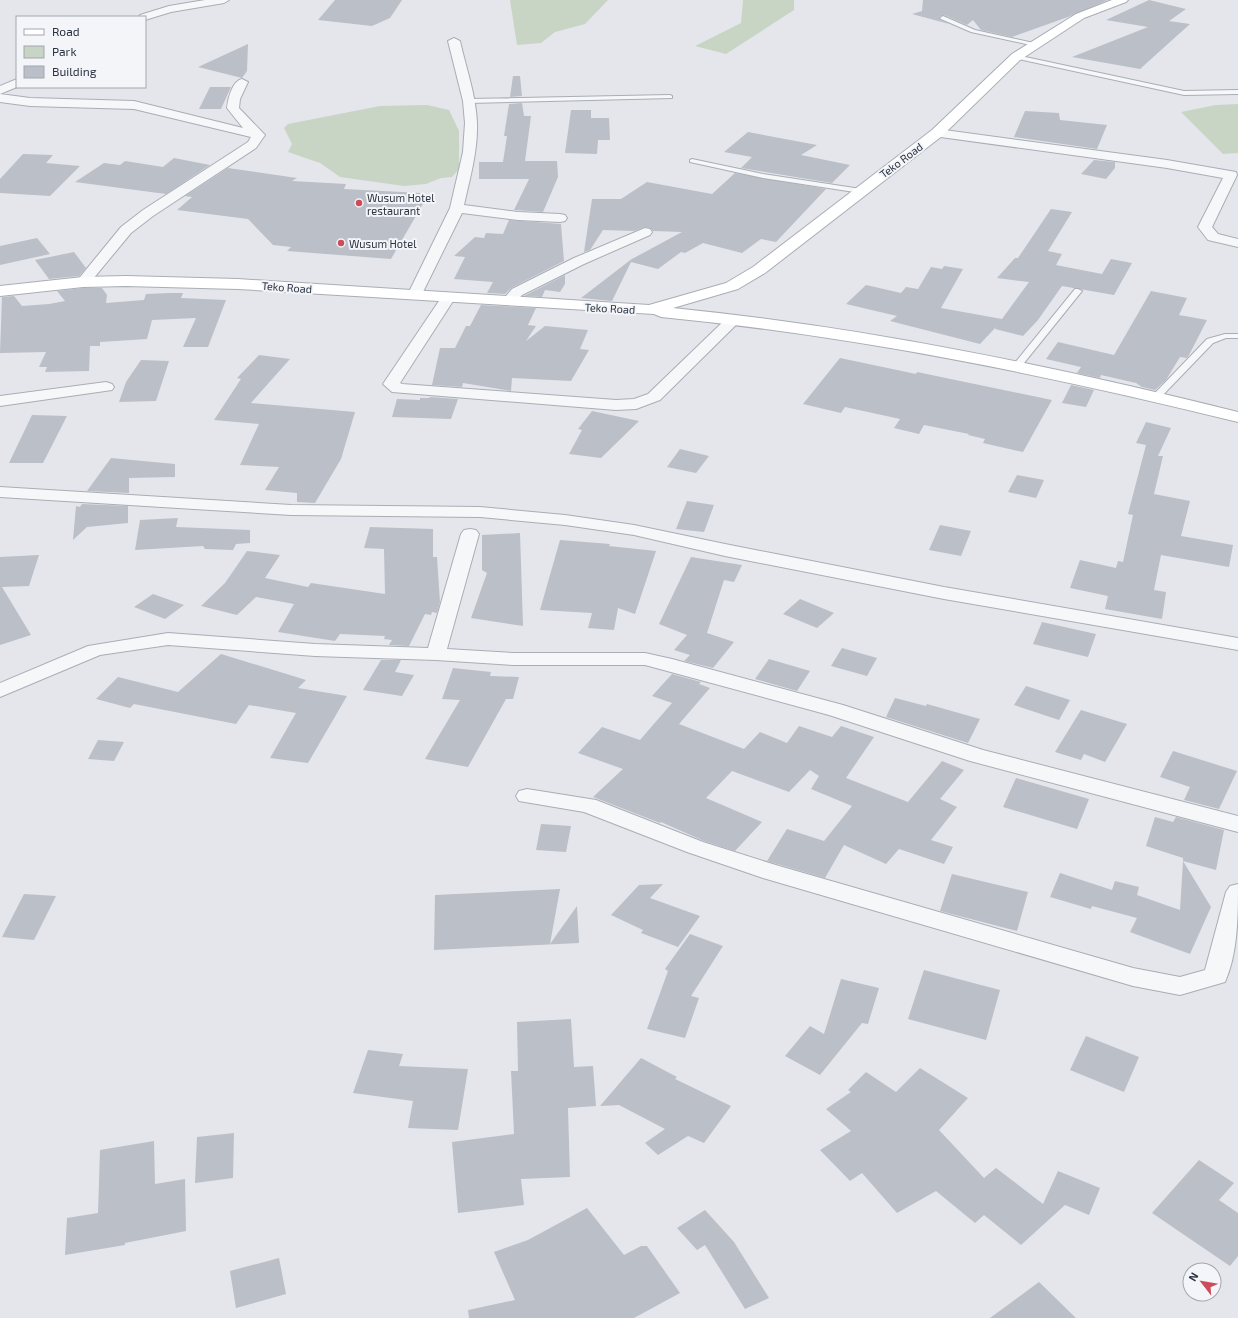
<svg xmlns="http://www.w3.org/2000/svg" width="1238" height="1318" viewBox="0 0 1238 1318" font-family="'Exo 2',sans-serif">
<rect width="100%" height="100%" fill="#e4e6eb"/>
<path fill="#c8d5c5" d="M510,0H608L585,24L555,32L541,43L517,45Z
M743,0H794V10L726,54L695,46L741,23Z
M1238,104V153L1223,154L1181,112L1216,105Z
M427,105L449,110L459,131V169L452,177L441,178L426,184L404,186L340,177L320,163L288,152L292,144L284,128L288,124L380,106Z"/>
<path fill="#bbbfc8" d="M335,0H402L390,18L372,26L318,20Z
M923,0H1108L1068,17L1012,37L981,30L973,20L967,25L944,15L939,17L940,20L949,24L912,14L922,11Z
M1149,0L1186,9L1169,21L1190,24L1140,69L1072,57L1148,27L1106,20Z
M248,44L247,71L242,78L198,67Z
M513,76H520L522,96L510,97Z
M210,87H231L221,109H199Z
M522,103L524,116H531L525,161H557L558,177L543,212L514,210L529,179H479V162H503L507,136H504L509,104Z
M571,110H591V118H609L610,140H598L597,154L565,153Z
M1025,111L1059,113L1060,120L1107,125L1097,149L1014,137Z
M748,132L817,145L801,155L850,165L832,183L741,168L752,157L724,152Z
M23,154L53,155L46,163L80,166L50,196L0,193V179Z
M174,158L210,165L166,194L75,182L104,163L120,165L125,161L163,167Z
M1094,160L1115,162V168L1106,179L1081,174Z
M228,168L297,178L292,181L346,184L344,189L421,193L416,201L424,202L391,259L287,251L291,247L273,245L248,219L177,210L192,197L185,196Z
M735,173L826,189L776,242L761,239L742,253L703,243L685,253L681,252L658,269L631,262L612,301L581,298L633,258L632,259L682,232L653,231L650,228L645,227L634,231L603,230L590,250L584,252L592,199H621L647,182L712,194Z
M1051,209L1072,212L1048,251L1062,254L1056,265L1102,274L1111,259L1132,263L1114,295L1062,286L1038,320L1023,336L995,329L996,327L980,344L890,321L897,316L846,304L866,285L901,293L906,287L918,289L931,267L942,269L944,266L963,269L941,308L1002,319L1029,282L997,278L1015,258H1018Z
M509,220L561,224L564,261L511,288L505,294L487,293L493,282L454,279L465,257L454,256L475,237L484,238L486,233L503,234Z
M37,238L50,254L0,265V246Z
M74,252L86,268L79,276L49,279L35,260Z
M565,275V284L560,292L545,290L542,297L524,296Z
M83,288H102L107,295L106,303L144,300L146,294L170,293H183L181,298L226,300L208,347H183L196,318L152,320L147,339L100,342V346H90L89,371L45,372L47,367H39L46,352L0,353L2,297L14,296L22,306L49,304L65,301L57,291Z
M1151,291L1187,298L1179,315L1207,320L1189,355L1187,358L1180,357L1166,380L1155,390L1142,387L1136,383L1101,375L1100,378L1077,373L1081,367L1046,359L1058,342L1114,355Z
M481,305L536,308L528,325L536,326L526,341L545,326L588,330L580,349L589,350L571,381L512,378L511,391L463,383L462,387L432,385L440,348H455L466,326H470Z
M259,355L290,359L251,403L355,412L341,459L315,503L297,502V493L265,490L279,467L240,465L259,424L214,420L241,379L237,378Z
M840,358L916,374L917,372L1052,400L1023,452L983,443L985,439L968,435L969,434L924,425L919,434L894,428L900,419L845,407L841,413L803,404Z
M141,360L169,361L156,401L119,402L126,382Z
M1071,385L1094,390L1086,407L1062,403Z
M430,397L458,399L451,419L392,417L397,399L420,400V398H429Z
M592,411L639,421L601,458L569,454L582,430L578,429Z
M32,415L67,416L43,463H9Z
M1146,422L1171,428L1158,456H1163L1154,494L1190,501L1181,536L1233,545L1229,567L1161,555L1154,590L1166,592L1162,619L1105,609L1108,596L1070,588L1080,560L1116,568L1118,561L1123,562L1133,515L1128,514L1146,445L1136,443Z
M680,449L709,456L696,473L667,467Z
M111,458L175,464V477L129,478V493L87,491Z
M1017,475L1044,480L1036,498L1008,492Z
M687,501L714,505L704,532L676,529Z
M82,504L128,506V523L87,527L73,540L76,506L80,507Z
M178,518L176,527L250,530V543L236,544L233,550L205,549L203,546L135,550L140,520Z
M940,525L971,531L961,556L929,550Z
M370,527L433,529V557H437L440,602L437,613L432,612L431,615L425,614L409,646L389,645L392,640L384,639L385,636L340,634L335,641L278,632L294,604L256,597L237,615L201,606L225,583L247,551L280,555L265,578L308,587L311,583L385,594L384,549L364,548Z
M520,533L523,626L471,618L487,573L482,570V535Z
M560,540L610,544L609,546L656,551L635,614L618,608L614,630L588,628L592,613L540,610Z
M39,555L29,586L2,587L31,635L0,645V557Z
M691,557L742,565L734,582L724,580L707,633L734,642L713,668L684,661L690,655L674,650L687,635L659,624Z
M153,594L184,605L165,619L134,607Z
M800,599L834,613L817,628L783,614Z
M1042,622L1096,634L1088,657L1033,644Z
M842,648L877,658L867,676L831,666Z
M221,654L306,680L298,688L347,696L308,763L270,758L296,713L249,705L236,724L134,704L130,708L96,699L118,677L178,692Z
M769,659L810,671L797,691L755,679Z
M381,660H401L395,672L414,675L402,696L363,690Z
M453,668L491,672L490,676L519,677L513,699H506L468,767L425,759L460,700L442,699Z
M672,674L701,682L699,684L710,688L679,724L744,749L760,732L787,743L799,726L832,737L841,726L874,737L846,778L908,802L942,761L964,770L940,799L957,807L931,840L953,847L944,864L899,849L886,864L844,845L825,878L767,861L787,829L824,841L852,806L811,789L819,776L810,770L789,792L732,771L706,798L762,822L735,851L704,841L661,822L660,823L593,797L623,769L578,753L602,727L640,740L672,703L652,696Z
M1026,686L1070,700L1059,720L1014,705Z
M895,698L926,706L927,704L980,719L968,743L886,717Z
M1081,710L1127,724L1105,762L1084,754L1081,760L1055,752Z
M98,740L124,742L114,761L88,759Z
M1173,751L1237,771L1219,809L1184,800L1190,787L1160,777Z
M1016,778L1089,799L1077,829L1003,807Z
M1155,817L1173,822L1176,817L1224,830L1216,870L1183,861V858L1146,846Z
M541,824L571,826L566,852L536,850Z
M1183,861L1211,907L1190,954L1130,932L1137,918L1092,906L1091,909L1050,897L1060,873L1112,890L1115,881L1139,887L1137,895L1180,910Z
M952,874L1028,892L1017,931L940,911Z
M663,884L650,898L700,916L678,947L641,933L643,930L611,915L639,885Z
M560,889L550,944L577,906L579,943L434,950L435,895Z
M24,894L56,896L34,940L2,937Z
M690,934L723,946L691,996L699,998L685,1038L647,1029L668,971L665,969Z
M924,970L1000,990L986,1040L908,1019Z
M841,979L879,988L868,1024L862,1023L820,1075L785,1056L810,1026L824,1034Z
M571,1019L574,1067L593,1066L596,1106L568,1108L570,1177L521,1179L524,1205L458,1213L452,1142L514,1134L511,1071H518L517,1022Z
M1086,1036L1139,1057L1124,1092L1070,1070Z
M368,1050L403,1054L399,1066L468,1069L458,1130L408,1128L413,1101L353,1093Z
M641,1058L677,1077L675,1079L731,1106L704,1143L688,1136L658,1155L645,1143L665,1129L619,1105L600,1106Z
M920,1068L968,1098L939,1130L984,1178L996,1168L1043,1204L1058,1171L1100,1188L1089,1215L1065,1205L1021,1245L984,1215L975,1223L936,1191L897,1213L862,1173L850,1181L820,1150L851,1131L826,1109L851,1092L848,1090L866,1072L896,1092Z
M234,1133L233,1178L195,1183L197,1137Z
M154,1141L155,1184L185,1179L186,1231L125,1243V1245L65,1255L67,1218L98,1213L100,1150Z
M1199,1160L1234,1183L1219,1200L1238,1213V1256L1230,1266L1152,1213Z
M587,1208L624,1255L641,1246H647L680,1293L634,1318H469L468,1310L515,1300L494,1252L528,1240Z
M705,1210L734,1242L769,1298L745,1309L705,1245L697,1250L677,1228Z
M279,1258L286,1294L236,1308L230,1271Z
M1039,1282L1076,1318H990Z"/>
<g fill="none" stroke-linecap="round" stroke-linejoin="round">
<g stroke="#a9adb5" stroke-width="2">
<path id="lane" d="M943,16L975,30L1038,44L1035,46L971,32L941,19L940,18Z
M1016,55L1184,91L1238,90V94L1184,95L1014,58L1013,57Z
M670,95L672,96V98L469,103L466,101L469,99Z
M692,159L763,174L861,189L864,191L861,193L763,178L690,162V160Z
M1075,289H1078L1082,291L1020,368H1014V364Z
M1225,334H1238V338H1226L1213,343L1160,398H1154V394L1207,339Z"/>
</g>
<g stroke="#a9adb5" stroke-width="2">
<path id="street" d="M205,0H229L224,3L171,12L145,20V17H139L140,15L169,6Z
M454,38L460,41C466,68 476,95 477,123C478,150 470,178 464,205L518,212L560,214L565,215L567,218L565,221L560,222L518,220L462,213L421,296L419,299H409L407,296L450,208L463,152L465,123L463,101L448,41Z
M17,79V87L0,94L30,98L134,101L243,128L227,108C228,99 232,81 242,79L248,82L240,99L239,108L265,135L256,148L153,216L131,233L88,285H78L76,282L121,227L143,210L248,142L251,137L134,109L30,106L0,102V86Z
M937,129L1167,160L1236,172L1237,175L1212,227L1218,234L1238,239V247L1208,240L1198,227L1223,178L1167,168L933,136L931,133Z
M645,228L650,229L652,232L650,235L584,264L522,295L513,305H503L501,302L512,289L574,258Z
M448,294L453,295L455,298L400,383L402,384L616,400L634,399L648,394L729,316H739L742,319L660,400L636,409L616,410L392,392L383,384L443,295Z
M106,382L112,384L114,387L112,390L0,406V396Z
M0,487L291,505L480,507L565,515L634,525L725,544L944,587L1238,638V650L944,599L725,556L634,535L565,525L480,517L291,515L0,497Z
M470,529L476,530L479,534L447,649L513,653H645L672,659L843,705L983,750L1238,816V832L970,761L829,715L645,665H513L436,660L315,656L168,645L100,655L0,697V683L88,646L168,633L315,644L428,648L461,534L464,530Z
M527,789L596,800L703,842L779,866L1133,968L1180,977L1205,970L1226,892L1230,886L1238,884C1238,916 1238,953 1225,982L1180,995L1133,986L763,878L687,852L584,812L519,801L516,796L519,791Z"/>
</g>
<g stroke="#a9adb5" stroke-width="2">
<path id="secondary" d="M1112,0H1128L1126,2L1084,18L1020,60L942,136L765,273L738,289L673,308C864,327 1053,366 1238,412V422C1048,375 856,336 661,317L654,314L238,289L126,286L83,287L0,296V286L83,277L126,276L238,279L649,305L726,283L753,267L932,130L1012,54L1076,14Z"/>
</g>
<use href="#lane" fill="#f6f7f9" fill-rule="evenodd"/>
<use href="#street" fill="#f6f7f9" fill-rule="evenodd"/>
<use href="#secondary" fill="#fff" fill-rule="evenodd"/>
</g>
<g fill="#cc4d5a" stroke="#f3f5f8" stroke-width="1.5">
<circle cx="359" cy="203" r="4"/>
<circle cx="341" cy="243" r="4"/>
</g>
<g text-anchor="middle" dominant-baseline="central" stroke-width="4" stroke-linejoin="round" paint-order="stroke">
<g font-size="11" fill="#2b3343" stroke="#f3f5f8">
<text transform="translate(901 160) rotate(-37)">Teko Road</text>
<text transform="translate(287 287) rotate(4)">Teko Road</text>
<text transform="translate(610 308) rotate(3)">Teko Road</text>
</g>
<g font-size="11" fill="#2b3343" stroke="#f3f5f8" text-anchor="start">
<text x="367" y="197">Wusum Hotel<tspan x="367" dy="13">restaurant</tspan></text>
<text x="349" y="243">Wusum Hotel</text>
</g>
</g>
<rect x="16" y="16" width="130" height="72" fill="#f3f5f8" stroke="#a3a7b0"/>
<rect x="24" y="29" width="20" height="6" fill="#ffffff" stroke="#a3a7b0"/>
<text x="52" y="36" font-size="12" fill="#2b3343">Road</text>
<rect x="24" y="46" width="20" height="12" fill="#c8d5c5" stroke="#a3a7b0"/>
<text x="52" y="56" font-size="12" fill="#2b3343">Park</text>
<rect x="24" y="66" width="20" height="12" fill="#bbbfc8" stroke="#a3a7b0"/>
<text x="52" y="76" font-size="12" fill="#2b3343">Building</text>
<g transform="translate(1202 1282) rotate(301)"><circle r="19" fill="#f3f5f8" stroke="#a3a7b0"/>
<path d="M0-3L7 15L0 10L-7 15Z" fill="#cc4d5a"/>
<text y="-6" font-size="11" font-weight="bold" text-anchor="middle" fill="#2b3343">N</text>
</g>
</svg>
